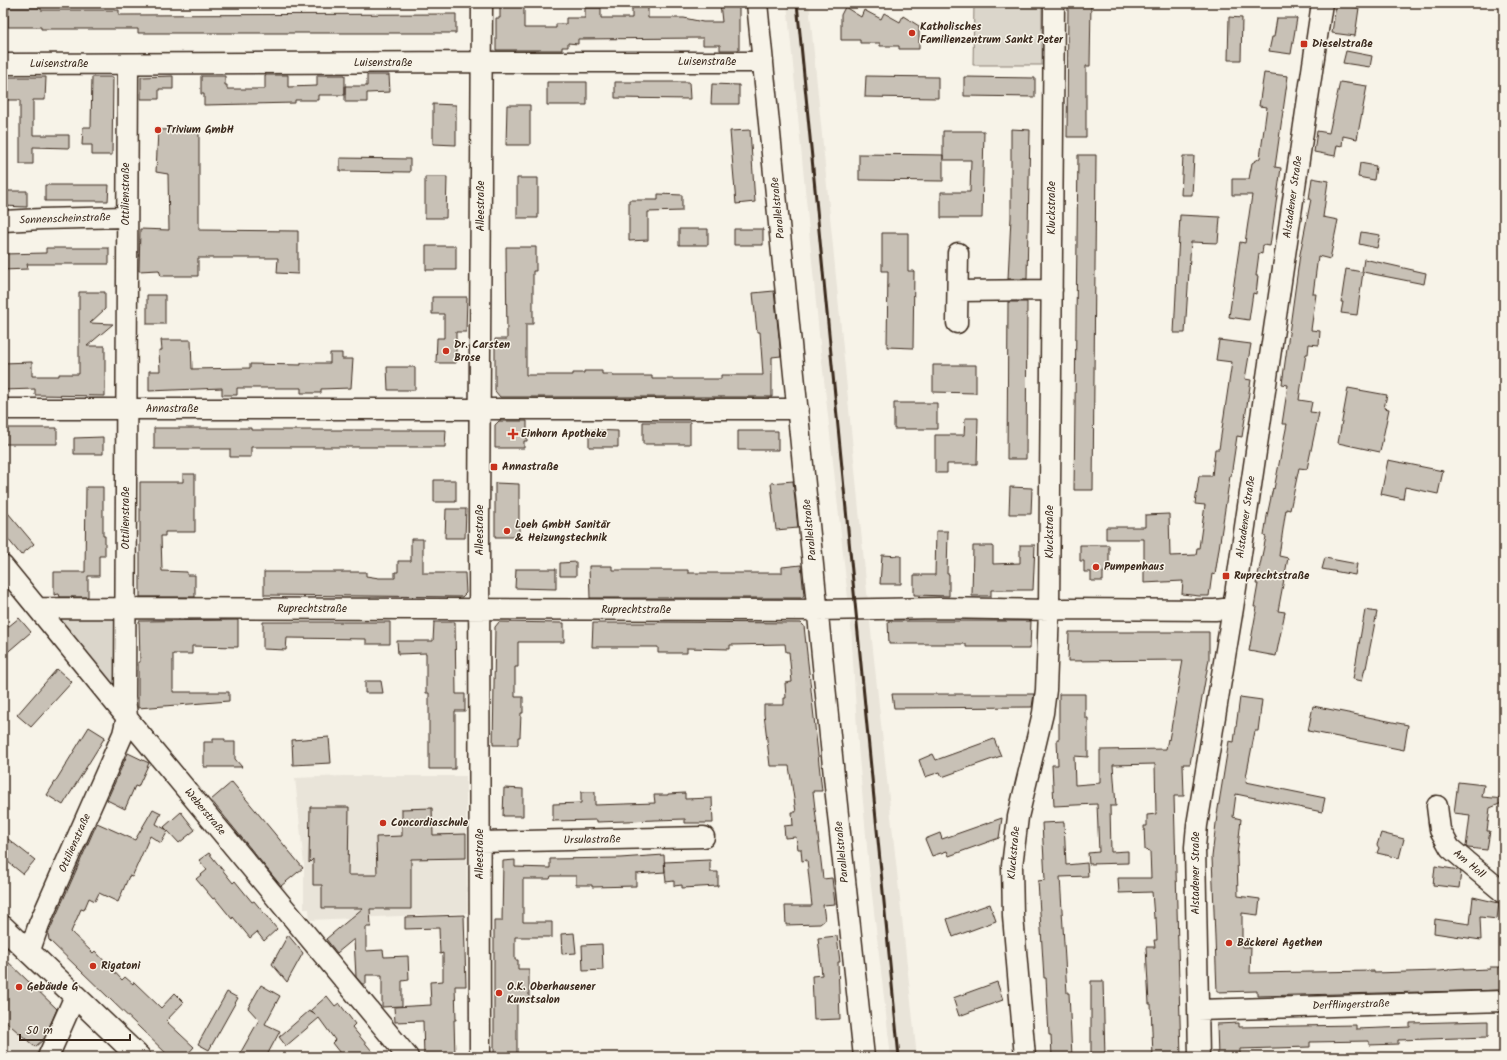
<svg xmlns="http://www.w3.org/2000/svg" width="1507" height="1060" viewBox="0 0 1507 1060" font-family="Kalam,sans-serif">
<rect width="100%" height="100%" fill="#f7f3e8"/>
<filter id="ink" filterUnits="userSpaceOnUse"><feTurbulence type="fractalNoise" baseFrequency=".025" numOctaves="2"/><feDisplacementMap in="SourceGraphic" scale="8" xChannelSelector="R" yChannelSelector="G"/><feConvolveMatrix kernelMatrix="1 2 1 2 8 2 1 2 1" color-interpolation-filters="sRGB"/></filter>
<g filter="url(#ink)">
<path fill="#e9e4d9" d="M787,3H809L870,622L917,1057H891L869,869L858,746L851,626L819,334Z
M344,776H466L467,913L310,920L309,909H304V865L295,778Z
M3,956L74,1024L59,1057H3Z"/>
<path fill="#dbd6cb" stroke="#8b8074" d="M974,3H1042V65H973Z
M38,608L126,610L127,717Z"/>
<path fill="#c8c1b6" stroke="#3b2a1e" d="M500,3H524V28H556V24H566V18H585V8H601V18H632V7H648V18H684L703,22H722L720,3H739V50H720V45H703V38L578,39V44L568,43V47H562V50H496V18H500Z
M1068,3H1091L1090,66H1086V137H1067Z
M1336,4L1359,8L1355,36L1332,33Z
M845,7L861,17L864,10L881,19L884,13L900,22L903,16L919,26V49H899V46H880V43H860V40H841V15Z
M8,8H41V10H119V15L456,14V33H138V29H41V27H8Z
M1229,17L1242,18L1241,60H1228Z
M1277,18H1297L1291,54L1269,51L1272,37H1274Z
M1346,51L1372,56L1370,67L1343,63Z
M1264,73L1288,76L1275,167L1281,168L1270,246L1263,245L1262,254L1259,253L1256,276H1258L1256,294L1253,293L1249,320L1229,317L1240,242L1245,243L1252,195H1232V179H1249L1252,163L1260,158L1267,107L1259,106Z
M265,75H288V87L317,86V75H345V95H318V100H295V103L204,105V94H201V76H225V85H227V89H265Z
M367,75H389L390,92L367,93V102H345V86H367Z
M173,76V89H159V99H141V77Z
M866,76L938,77V98L865,97Z
M3,77H46L45,100H33V135H69V148L33,147V164H20V100H3Z
M92,77H113L112,155H92V145H82L83,127H91Z
M964,77L1035,78V97L964,96Z
M547,82H587V105H547Z
M615,82H689L690,99L615,98Z
M1340,82L1367,86L1357,139L1343,136L1342,146L1337,145L1335,156L1314,152L1317,131L1329,133Z
M712,84L739,85V104H711Z
M433,104L456,105V145L433,144Z
M507,105H530V145H506Z
M199,129V230L298,231V274L277,273L278,258H198V276H161L159,270L139,271L140,229L169,230L168,174L156,172L158,130Z
M1011,129L1030,130L1027,279H1008L1011,217Z
M750,130L755,202L736,204L730,131Z
M943,131H984L982,218H941V192H970L971,160H943Z
M859,154L943,155V181L859,180Z
M1078,155H1096L1093,490H1074Z
M1183,156H1194L1192,195H1181Z
M340,158L410,159V172L340,171Z
M1360,163L1376,166L1374,180L1358,177Z
M425,177H447L446,218H425Z
M517,178H538V218H517Z
M1312,178L1328,181L1323,217L1338,220L1330,259L1318,256L1313,294H1316L1311,330L1320,331L1319,345L1309,344L1308,354H1306L1299,400L1312,402L1310,412L1319,413L1307,469L1299,468L1290,510L1286,509L1279,556L1288,558L1278,611L1285,612L1276,656L1249,651L1257,607H1254L1258,584H1256L1266,537L1264,536L1267,516L1273,488L1274,489L1287,424H1282L1288,385L1282,384L1300,254L1311,199H1309Z
M45,185H109L108,201H45Z
M3,191H27V207L3,206Z
M658,194L682,195V211L648,212V240L629,241V200H658Z
M1180,215L1220,217L1218,243L1191,242L1185,333H1174Z
M679,229H708V245H679Z
M734,229H763V245H734Z
M1361,232L1380,235L1377,248L1359,244Z
M882,233H908V271H914L913,348L887,347L888,271H882Z
M426,246H456V270H426Z
M506,247H536V271H533V324H526V375H573V373H584V371H602V374H613V376H652V379H721V375H763L760,332H757L753,293L774,291L781,356L772,357V397H500L495,391V339H507Z
M46,248H109V264H27L28,269L3,270V254L46,253Z
M1364,259L1426,273L1424,284L1363,272L1357,315L1341,313L1343,302H1341L1346,269L1362,272Z
M79,292H105V309L90,323L113,324L87,346H105V396L35,395V389L3,390V363L32,362V376H59V374H79Z
M147,295H165V324H147Z
M432,297H467L466,332H456V363H436L437,338H444V314H432Z
M1008,302H1027L1026,459H1007Z
M161,340H191L192,369L250,368V364L301,365V363H330V353H342V359H353L351,388L321,389V393H301V388H237V395H222V388L149,391V371H160L159,350H162Z
M1219,340L1251,344L1245,379L1251,380L1242,437L1237,436L1231,476H1230L1215,575L1212,574L1209,596H1199L1182,594L1183,581L1144,583V539H1106V527H1145V515L1169,514L1170,556L1196,555L1197,548H1199L1205,505L1195,504L1199,476H1212L1215,449H1219L1232,362L1216,360Z
M933,365H976V393L933,392Z
M387,367H415V390H388Z
M1348,388L1387,395L1384,408L1389,409L1380,452L1338,443Z
M894,403H937V429H894Z
M965,418H978L977,464H947V473H935V435H964Z
M499,421H527V441H524V448H495V425Z
M643,422H690V444H643Z
M3,428H57V444H3Z
M154,428H251V430H446L445,447H251V457H230V449H154Z
M589,430L618,431V447H589Z
M738,431H778V450H738Z
M103,437V454H74V438Z
M1388,460L1443,471L1438,494L1405,487L1403,499L1381,494Z
M183,474H195V532H165V536H161L162,571L187,572V575H195V597H140V482H183Z
M434,480H456V502H434Z
M793,481L798,528L776,530L771,483Z
M495,483L519,484V537H495Z
M86,487H103V536H105V556H99V576H88V597H60L59,594L54,595V572H85Z
M1010,487L1032,488L1031,514H1009Z
M3,507L34,544L21,555L3,533Z
M446,509H466L465,538H445Z
M936,531H948L947,574H949V596L914,595V575H935Z
M411,539H423V573H465L466,593L462,597L264,595V572H366V576L379,578H395V572H398V561H411Z
M1020,545H1035L1033,590H991V596H972L973,546H993V564L1020,563Z
M1080,545H1109V572H1103V581H1091V572H1084V561H1080Z
M882,555L901,556V584H880Z
M1325,558L1357,564L1355,575L1322,569Z
M576,562V576H560V563Z
M801,565L804,595L802,598H590L589,566H612V570H688V573H782V567Z
M516,569H556V589L515,588Z
M1365,610L1377,612L1366,668H1365L1362,681L1353,679Z
M19,618L31,632L3,656V631Z
M238,620V647L192,646V654H173V692H229V701L138,708V662H140L139,621Z
M888,621H1031L1030,649H1010V647H966V644H889Z
M263,622H390V644H366V639L287,638L286,650L263,649Z
M434,622H455L456,694H465V711H455V769H429V693H426V653L398,654L397,641H433Z
M499,622L564,623V642H518V667H515V697H523V713H521L520,737H518V745H493L495,627Z
M658,622L801,623L804,626L822,791H813L823,879L832,878L835,904L823,905L825,920L820,924L786,925L785,906H812L807,860L802,861L801,849H798L796,837L785,838L784,826L793,825L792,812H796L789,766H770L764,714V705H784V698H786L785,683L792,682L789,652H786L785,644L730,645V649L687,648V653H658V647H592L593,623H658Z
M1069,632H1209V659L1190,764H1183L1184,796H1174L1181,1057H1153L1151,1004H1149L1146,947H1155L1154,940H1157L1156,918H1154L1152,892L1119,893L1118,878H1151L1150,851L1145,850L1144,826H1147V815L1156,814L1155,764L1113,765L1116,806H1110L1111,852L1128,851V863L1089,864L1088,853L1099,852L1097,804L1054,806L1052,765H1058L1057,739H1059V694H1085V718H1088V757L1074,756L1075,785L1100,783V750L1166,749L1168,739L1169,740L1183,660L1068,661Z
M57,669L72,682L31,727L17,715Z
M365,681H381L383,693H365Z
M892,694H1034L1032,707L894,708Z
M1240,697L1262,700L1258,731H1255L1246,777H1247L1246,782L1325,798L1322,812L1236,794L1233,817L1241,819L1237,856L1238,896L1260,899L1258,915L1242,913V947H1251L1250,973L1374,971V973L1440,971L1449,970V969L1464,968V970L1490,969V967H1504V990L1257,996V991L1217,992L1212,857L1217,815L1229,741L1234,742Z
M1313,706L1408,725L1404,750L1308,731Z
M89,727L105,737L63,805L47,795Z
M329,737L331,763L293,765L292,740Z
M213,739H225V742H235V759L242,767H204V742H213Z
M994,739L1001,756L942,777L940,772L925,777L919,760L933,754L936,760Z
M128,753L149,763L138,787L135,786L125,809L107,800Z
M232,782L303,868L281,886L211,800Z
M1458,782L1484,785L1482,797L1504,799V802L1490,808L1487,831H1490L1487,850L1468,848L1466,847L1470,815L1454,813Z
M504,788L523,789V816H503Z
M581,792H595V805L655,803L654,795H668V794L685,793V799L712,798L713,823H685V819L597,822V820L553,821V804L581,803Z
M310,807H349L348,875H377L376,837L402,836V809L432,808L433,835L466,834V858L411,859V909H370L371,927H366V951L383,950L384,957L408,956L409,980L402,981V1006L382,1007V975H366V984H362L356,977L354,939L337,953L326,939L363,908H322V885H313V859L309,863Z
M153,809L161,813L156,824L167,830L164,827L181,812L195,830L179,843L168,831L161,843L150,836L132,877L129,876L118,902L99,893L95,901L89,898L84,910L81,909L71,932L93,953L95,951L122,980L125,977L133,984L134,982L161,1008L175,993L184,1002L166,1021L194,1047L185,1057H170L49,940L48,934L97,823L135,840Z
M1002,818L999,838L949,856L947,851L932,856L925,839L940,833L942,839Z
M1064,822L1066,865L1087,863L1088,876L1060,877L1067,993H1069L1072,1057H1052L1051,1035H1049L1046,978H1044L1038,881L1045,880L1042,823Z
M1381,833L1404,839L1399,858L1377,853L1379,848L1377,845Z
M3,835L35,860L23,874L3,858Z
M209,853L233,883L235,881L252,902L254,901L277,929L264,941L257,932L250,938L233,917L232,919L215,898L213,899L196,879L207,870L199,860Z
M664,855L665,872L636,874V886L592,887V885H576V876H551L550,879H523V922H552V937H515V960H518V969H529V1002H517V1057H494V921H502L503,861L515,860V867L550,868V859L620,858Z
M710,860V872H718V886L682,888V885L674,886V881L666,882L664,862Z
M1435,866L1459,870L1461,872L1459,888L1433,885Z
M1473,897L1499,903L1497,919L1480,917L1481,940L1434,933L1435,919L1470,924Z
M990,904L996,921L953,937L947,919Z
M464,915L466,986H455L456,1020H454L455,1057H424L423,1021L395,1022L394,1007L431,1005L430,982L443,981V953L440,954L439,928L405,929V917Z
M574,933L576,953L562,954L561,934Z
M288,935L303,953L287,982L272,964Z
M837,936L840,962H838L840,1019L814,1020L812,976L822,975L818,938Z
M602,944L603,970L583,971L582,945Z
M3,957L57,1009L44,1039L35,1047L3,1019Z
M1091,981H1103L1105,1057H1091Z
M997,982L1003,1000L959,1016L953,998Z
M261,985L280,996L265,1024L280,1031L266,1057H238L259,1020L248,1008Z
M227,992L238,998L209,1050L198,1044Z
M327,996L335,1006L339,1003L355,1024L352,1027L377,1057H343L332,1043L335,1040L319,1018L286,1046L279,1037L309,1011L316,1015L311,1010Z
M1488,1021V1037L1398,1040V1044L1369,1045V1041L1310,1042V1047L1240,1049V1057H1218L1217,1024L1239,1023V1027L1356,1025V1029L1410,1027V1023Z"/>
<g fill="none" stroke-linecap="round" stroke-linejoin="round">
<g stroke="#3b2a1e" stroke-width="23">
<path id="minor" d="M757,3L836,796L864,1057
M3,64L481,62H763
M3,221L42,219L126,217
M958,291L1052,290
M957,323L958,253
M3,409H798
M3,566L141,735L408,1057
M38,608L817,610L939,608L1049,610L1065,609L1215,610L1233,608
M1437,806L1440,830L1450,848L1504,893
M480,842L704,837
M29,953L39,924L123,734L127,717L125,697L128,64
M1198,1010L1504,1001
M48,1057L75,996
M480,1057L479,523L482,3
M1025,1057L1013,916L1012,866L1018,817L1043,713L1046,690L1049,610L1054,3
M1199,1057L1195,847L1197,825L1233,608L1322,3"/>
</g>
<g stroke="#3b2a1e" stroke-width="25">
<path id="major" d="M3,927L139,1057"/>
</g>
<use href="#minor" stroke="#f7f3e8" stroke-width="20"/>
<use href="#major" stroke="#f7f3e8" stroke-width="22"/>
<path stroke="#3b2a1e" stroke-width="3" d="M797,3L899,1057"/>
</g>
</g>
<g fill="#c8321e" stroke="#f7f3e8" stroke-width="1.5">
<circle cx="912" cy="33" r="4"/>
<rect x="1300" y="40" width="8" height="8" rx="2"/>
<circle cx="158" cy="130" r="4"/>
<circle cx="446" cy="351" r="4"/>
<path d="M511 428h4v4h4v4h-4v4h-4v-4h-4v-4h4z"/>
<rect x="490" y="463" width="8" height="8" rx="2"/>
<circle cx="507" cy="531" r="4"/>
<circle cx="1096" cy="567" r="4"/>
<rect x="1222" y="572" width="8" height="8" rx="2"/>
<circle cx="383" cy="823" r="4"/>
<circle cx="1229" cy="943" r="4"/>
<circle cx="93" cy="966" r="4"/>
<circle cx="19" cy="987" r="4"/>
<circle cx="499" cy="993" r="4"/>
</g>
<g text-anchor="middle" dominant-baseline="central" stroke-width="3" stroke-linejoin="round" paint-order="stroke">
<g font-size="11" font-weight="bold" fill="#3b2a1e" stroke="#f7f3e8" text-anchor="start">
<text x="920" y="27">Katholisches<tspan x="920" dy="13">Familienzentrum Sankt Peter</tspan></text>
<text x="1312" y="44">Dieselstraße</text>
<text x="166" y="130">Trivium GmbH</text>
<text x="454" y="345">Dr. Carsten<tspan x="454" dy="13">Brose</tspan></text>
<text x="521" y="434">Einhorn Apotheke</text>
<text x="502" y="467">Annastraße</text>
<text x="515" y="525">Loeh GmbH Sanitär<tspan x="515" dy="13">&amp; Heizungstechnik</tspan></text>
<text x="1104" y="567">Pumpenhaus</text>
<text x="1234" y="576">Ruprechtstraße</text>
<text x="391" y="823">Concordiaschule</text>
<text x="1237" y="943">Bäckerei Agethen</text>
<text x="101" y="966">Rigatoni</text>
<text x="27" y="987">Gebäude G</text>
<text x="507" y="987">O.K. Oberhausener<tspan x="507" dy="13">Kunstsalon</tspan></text>
</g>
<g font-size="11" fill="#3b2a1e" stroke="#f7f3e8">
<text x="707" y="62">Luisenstraße</text>
<text x="383" y="63">Luisenstraße</text>
<text x="59" y="64">Luisenstraße</text>
<text transform="translate(126 194) rotate(-90)">Ottilienstraße</text>
<text transform="translate(1293 197) rotate(-82)">Alstadener Straße</text>
<text transform="translate(481 206) rotate(-90)">Alleestraße</text>
<text transform="translate(778 208) rotate(-96)">Parallelstraße</text>
<text transform="translate(1052 208) rotate(-90)">Kluckstraße</text>
<text transform="translate(65 219) rotate(-2)">Sonnenscheinstraße</text>
<text x="172" y="409">Annastraße</text>
<text transform="translate(1246 517) rotate(-82)">Alstadener Straße</text>
<text transform="translate(126 518) rotate(-90)">Ottilienstraße</text>
<text transform="translate(480 530) rotate(-90)">Alleestraße</text>
<text transform="translate(810 530) rotate(-96)">Parallelstraße</text>
<text transform="translate(1050 532) rotate(-90)">Kluckstraße</text>
<text x="312" y="609">Ruprechtstraße</text>
<text x="636" y="610">Ruprechtstraße</text>
<text transform="translate(205 812) rotate(50)">Weberstraße</text>
<text transform="translate(592 840) rotate(-1)">Ursulastraße</text>
<text transform="translate(75 843) rotate(-66)">Ottilienstraße</text>
<text transform="translate(842 852) rotate(-96)">Parallelstraße</text>
<text transform="translate(1014 853) rotate(-85)">Kluckstraße</text>
<text transform="translate(480 854) rotate(-90)">Alleestraße</text>
<text transform="translate(1469 864) rotate(40)">Am Holl</text>
<text transform="translate(1196 873) rotate(-90)">Alstadener Straße</text>
<text transform="translate(1351 1005) rotate(-2)">Derfflingerstraße</text>
</g>
</g>
<rect width="1507" height="1060" fill="none" stroke="#f7f3e8" stroke-width="16"/>
<rect x="8" y="8" width="1491" height="1044" fill="none" stroke="#3b2a1e" stroke-width="1.5" filter="url(#ink)"/>
<path d="M20 1034v6h110v-6" fill="none" stroke="#3b2a1e" stroke-width="2"/>
<text x="26" y="1034" font-size="12" fill="#3b2a1e" stroke="#f7f3e8" stroke-width="3" paint-order="stroke">50 m</text>
</svg>
